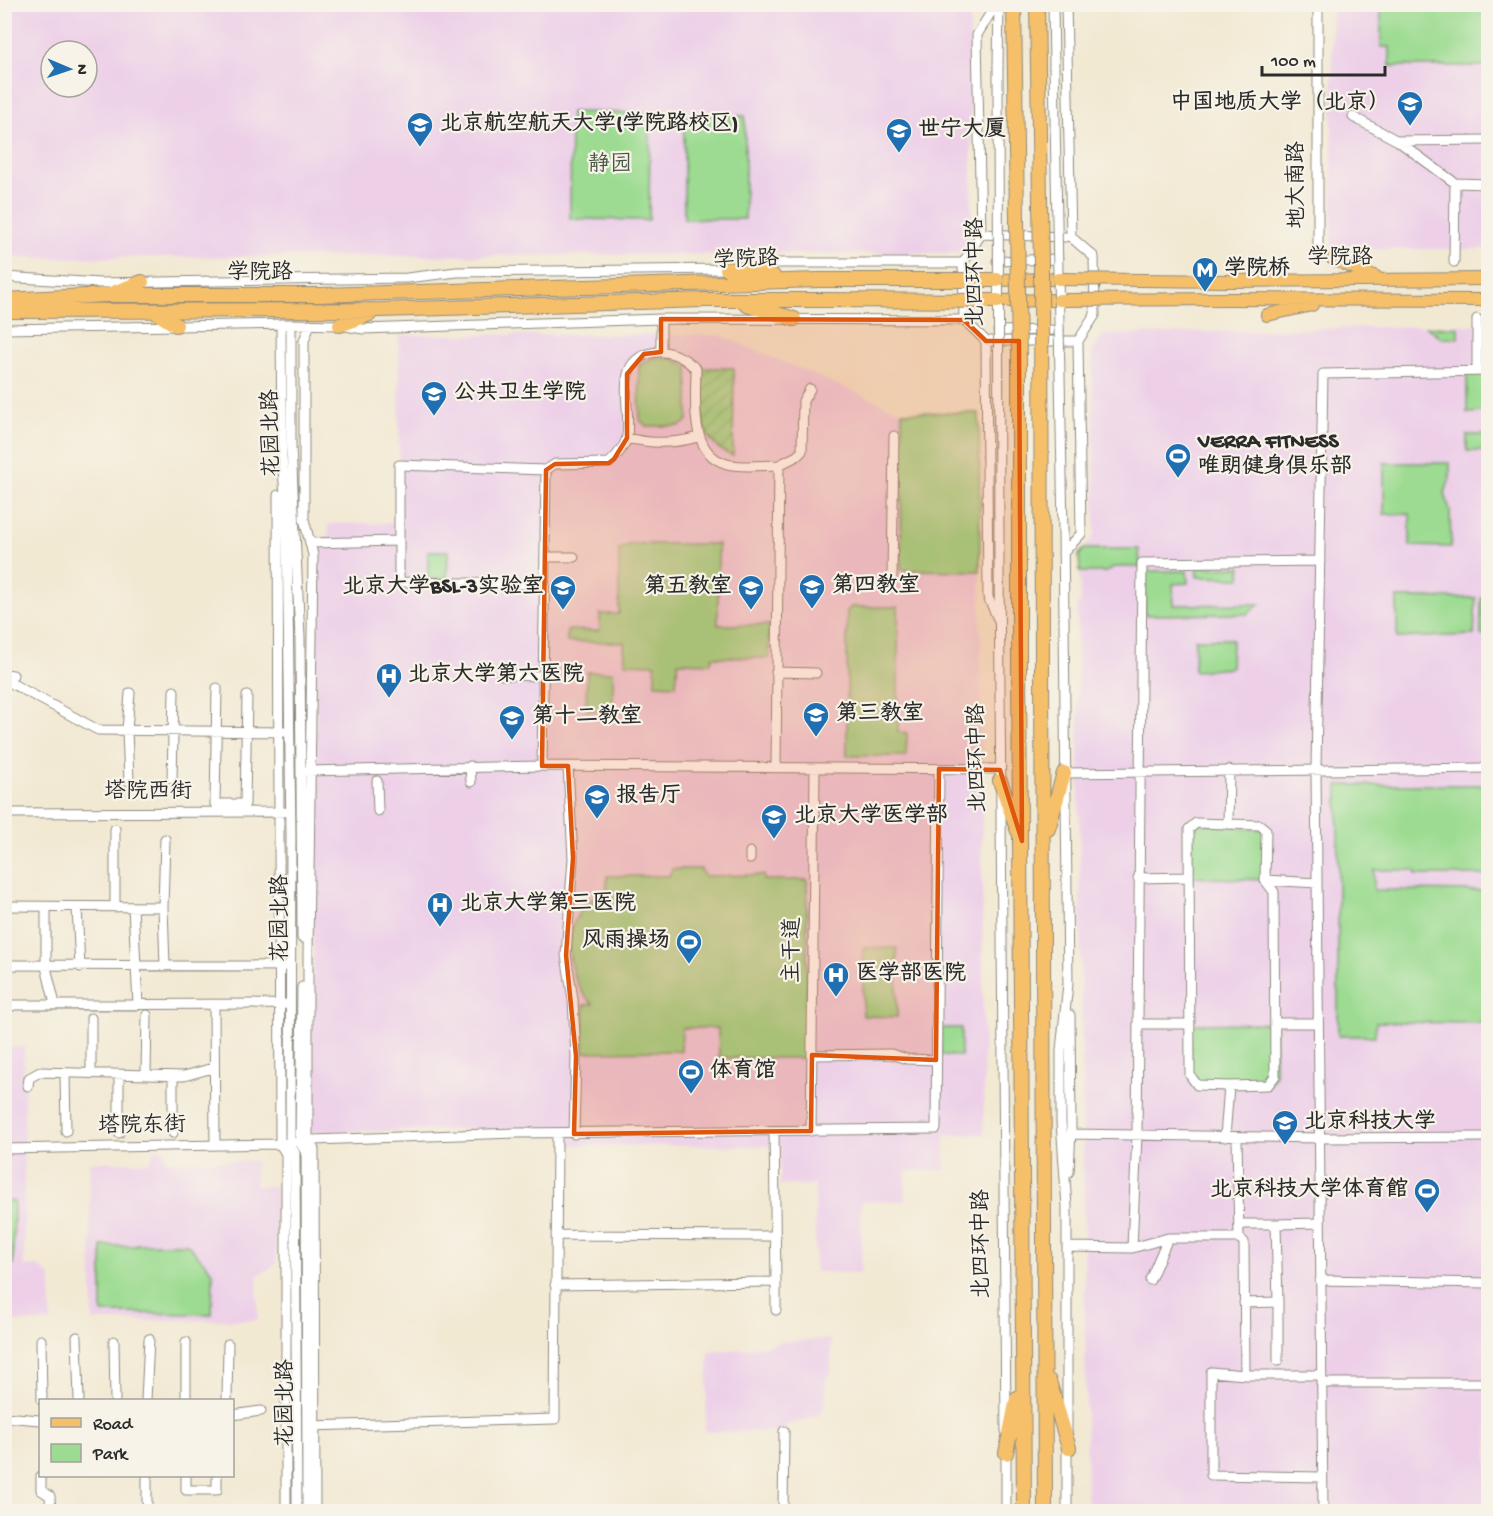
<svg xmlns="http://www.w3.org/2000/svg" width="1493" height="1516" viewBox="0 0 1493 1516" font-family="'Gochi Hand','LXGW WenKai TC',sans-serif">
<defs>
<pattern id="garden-furrows" width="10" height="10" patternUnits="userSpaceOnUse" patternTransform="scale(1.5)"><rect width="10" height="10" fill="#9cdb91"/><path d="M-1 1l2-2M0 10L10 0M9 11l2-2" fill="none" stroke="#87bc7d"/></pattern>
</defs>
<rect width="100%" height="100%" fill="#f7f3e8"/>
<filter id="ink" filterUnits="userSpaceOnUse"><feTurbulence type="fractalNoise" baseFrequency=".0167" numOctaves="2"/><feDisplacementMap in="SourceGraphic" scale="12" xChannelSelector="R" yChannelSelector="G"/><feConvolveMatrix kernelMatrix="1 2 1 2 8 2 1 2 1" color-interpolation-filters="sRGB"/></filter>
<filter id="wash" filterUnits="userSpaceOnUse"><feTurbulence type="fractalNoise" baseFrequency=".008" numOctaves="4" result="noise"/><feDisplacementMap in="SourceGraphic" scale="24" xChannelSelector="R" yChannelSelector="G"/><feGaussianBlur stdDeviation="1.35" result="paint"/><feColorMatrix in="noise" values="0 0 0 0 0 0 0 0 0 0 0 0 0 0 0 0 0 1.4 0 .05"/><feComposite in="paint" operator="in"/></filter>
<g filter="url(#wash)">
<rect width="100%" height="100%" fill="#f2e9d3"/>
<path fill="#edd0e8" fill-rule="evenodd" d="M5,5H984L970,6L972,234L958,253L5,258ZM51,51H87V87H51Z
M1332,5H1488V249H1332Z
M1488,324V1511H1087L1077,604L1081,602L1079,555L1095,535L1092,351L1103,335Z
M399,335H719L902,412L901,570L980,571L984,1134L945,1135V1170L906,1171L905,1201H861V1273L815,1272V1185H780V1146L565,1145L566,1128L310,1132L316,781L315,537H328V524L399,523Z
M4,1047H24V1266H38L51,1277V1322H5Z
M154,1149H162L167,1161H255V1186H276V1265L257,1276L258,1320L93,1321L89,1162H150Z
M831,1339V1374L826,1378L825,1406L819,1415L786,1426L784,1431L705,1432L709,1352L769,1346L780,1342Z"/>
<path fill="#9cdb91" stroke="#64835e" stroke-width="1.5" d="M4,5H10V97H5Z
M1334,5H1488V66H1390V47H1381V8H1334Z
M571,112L650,113L649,220L570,219Z
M684,116H745V219H684Z
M1427,327H1458V338H1441Z
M653,358H670L688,366V420L680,426H646L640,420L639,365Z
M1467,371H1486V412L1467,413Z
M902,412L979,413L980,571L901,570Z
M1467,435H1487V451H1467Z
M1384,463H1450V478L1445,493L1450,511L1451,547L1410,546V514H1384Z
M631,544H718V625H769V658L712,657L711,663L678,662L676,685L655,684V664L625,663L624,642H567V630L600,631V614H619V550Z
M1084,549H1139L1140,567H1114L1107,572H1080L1079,555Z
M428,551H448L447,579H428Z
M1197,567H1241V578L1197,577Z
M1145,571H1187L1188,583L1173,584L1174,605L1260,604L1247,614L1145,615Z
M1397,598H1476L1474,635L1397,638Z
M1481,598H1488V635H1481Z
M851,607H898V732L907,733L906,756H847V611Z
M1195,639H1232L1231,668L1194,671Z
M587,672H613V710H586Z
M1338,785H1488V875H1416L1415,870H1374V890L1488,891V1023L1376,1022L1375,1036H1338Z
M1196,823L1266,830L1265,880L1189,877V829Z
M672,869H701L704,876L764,875V880H807V1058H719L718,1028H682L681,1051L584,1052V1005L593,1004C568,982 561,938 581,910C588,901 598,895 607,890V876H669Z
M863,948H897V1017L863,1016Z
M1275,1023V1076L1268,1085H1197L1190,1075V1024Z
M941,1028H961V1056L941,1055Z
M5,1201H14L13,1264H5Z
M137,1244H187L213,1272L212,1314L102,1313V1246H137Z"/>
<path fill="url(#garden-furrows)" stroke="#64835e" stroke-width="1.5" d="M703,368H734L733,456C693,441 702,403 703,368Z"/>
</g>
<g filter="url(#ink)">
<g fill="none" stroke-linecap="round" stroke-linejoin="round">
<g stroke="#8e8a7f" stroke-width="11">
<path id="minor" d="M996,4L977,35L981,234L963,263L964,320L986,341L988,597L998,619
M1053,4L1054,67
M998,66L999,4
M1353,117L1398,141L1455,183L1488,184
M1398,141L1488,140
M981,234L1065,237
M1318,258V4
M997,261L1058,259
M1454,262L1455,183
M4,277L100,283L407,278L457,272L727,269L767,263H963
M281,324L282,456L287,523L291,836L290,1143L295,1153L297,1512
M291,324V446L300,638L302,938
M310,324L304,341V519L313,555L308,955V1141L314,1149L315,1512
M4,329L291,324L340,325L363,329L661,319L964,320
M998,331L1059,330
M991,341H1078
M661,352V319
M1477,371V319
M627,438C651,444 674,444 698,437
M779,465L797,456L802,451L803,401L810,389
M278,495L280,1144L286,1154V1512
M1063,530L1068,984L1061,1050V1122L1067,1207V1512
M399,541V582L544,584
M310,543L399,541V465L546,470
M1063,553L1081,534L1078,341L1095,315L1094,257L1071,237L1066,4
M545,557H574
M999,567L1006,1431
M892,577L894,436
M776,672L816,673
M4,674L13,675
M502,675L543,676
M4,682H9L98,730L284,732
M217,688L215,804H245L247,696
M470,766L471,782
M542,766L546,470L555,464L609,463C616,457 626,445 627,436C632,404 610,356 659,352C674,351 686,359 696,369C696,400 688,453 727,464C742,468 763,465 779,465L776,768
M568,766L573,858L566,955L573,999L576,1056L574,1134
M306,771L542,766L1000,769
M1064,773L1488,768
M172,779L174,691
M129,781L127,730L130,693
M377,781L378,811
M4,813L284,812
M1228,824L1196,823L1189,829L1190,1075L1197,1085L1229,1086
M750,859V852
M1138,878L1189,877
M1265,880L1317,883
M4,906L163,907L165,966
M46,907V967L55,1004
M77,907L80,967
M115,907V829
M133,907L138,1005
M163,907L165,839
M4,965L285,966
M302,987L300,1142L306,1153L307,1512
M214,1005L215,1145
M4,1010L14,1005L286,1004
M1275,1023H1317
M1138,1024H1190
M812,1055L891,1054L907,1059L936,1060
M65,1073L66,1131
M91,1073V1018
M146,1075L147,1015
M28,1086L29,1078L40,1072L184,1076L213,1068
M811,1131L815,769
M119,1133V1074
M173,1133V1076
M1071,1134L1318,1138L1488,1137
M1225,1137L1229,1086L1268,1085L1275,1076L1274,892L1265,880L1266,830L1260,825L1228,824L1229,770
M1237,1137L1239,1238L1244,1242L1245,1375H1321
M4,1149L280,1144L313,1140L516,1133L936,1129L939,769
M1069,1172L1071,1129L1070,1015
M1239,1224H1276L1278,1302
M1276,1224L1320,1223
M556,1235L776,1236
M1067,1247L1132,1248L1137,1135L1142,563L1320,561
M1132,1248L1168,1238
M1150,1280L1168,1238H1239
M1320,1280L1488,1283
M555,1285L776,1282L774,1131
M1244,1303L1278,1302V1361
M776,1310V1282
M77,1337L79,1400
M41,1340L42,1400
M114,1341L115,1400
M1245,1375L1211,1372V1475L1322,1477
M1321,1383H1488
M146,1400L149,1339
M186,1400V1342
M227,1400L228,1344
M232,1415L261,1411
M4,1417L40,1420
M309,1426L555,1419L557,1134
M1006,1448V1512
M41,1476V1490L50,1496L51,1512
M147,1476V1503
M186,1476V1490H217V1476
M783,1512L784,1431
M1323,1512L1316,769L1323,374L1488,371"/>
</g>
<g stroke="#8e8a7f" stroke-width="14">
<path id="major" d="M1333,259L1376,277
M997,280L1058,279
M1227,281L1488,279
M1228,299L1488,300
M998,301L1059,300
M1267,315L1312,305"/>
</g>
<g stroke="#8e8a7f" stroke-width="16">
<path id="highway" d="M727,269L773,276
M113,293L142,282
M4,300L107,295H320L819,280
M747,305L794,319
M4,311L381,310L704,300H819
M157,313L176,325
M340,325L370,314
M1019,663L1024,1512
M1042,663L1045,1512
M1000,781L1018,831
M1048,829L1064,773
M1049,1381L1069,1448
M1006,1453L1017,1398"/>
</g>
<use href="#minor" stroke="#fff" stroke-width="9"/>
<use href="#major" stroke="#f6c06b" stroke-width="12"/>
<use href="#highway" stroke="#f6c06b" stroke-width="14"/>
<g stroke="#8e8a7f" stroke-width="11" stroke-linecap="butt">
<path id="minor-bridge" d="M998,66L999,567
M1054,67L1063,530"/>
</g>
<g stroke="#8e8a7f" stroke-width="14" stroke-linecap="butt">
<path id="major-bridge" d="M1058,279L1227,281
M1059,300L1228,299"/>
</g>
<g stroke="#8e8a7f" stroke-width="16" stroke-linecap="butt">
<path id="highway-bridge" d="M1014,4L1019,362V663
M1037,4L1041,265L1042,663
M819,280H997
M819,300L998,301"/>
</g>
<use href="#minor-bridge" stroke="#fff" stroke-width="9"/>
<use href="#major-bridge" stroke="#f6c06b" stroke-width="12"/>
<use href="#highway-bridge" stroke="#f6c06b" stroke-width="14"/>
</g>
</g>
<path fill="#df570e" fill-opacity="0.2" stroke="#df570e" stroke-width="4.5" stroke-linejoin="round" d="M661,319L964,320L986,341H1019L1022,841L1000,770L939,769L936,1060L812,1055L811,1131L574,1134L576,1056L566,955L573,858L568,766H542L546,470L555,464L609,463L614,459L627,438V374L644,354L661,352Z"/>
<defs>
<g id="university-pin" transform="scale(1.35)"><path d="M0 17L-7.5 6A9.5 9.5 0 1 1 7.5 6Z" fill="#1f6fb2" stroke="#f7f3e8"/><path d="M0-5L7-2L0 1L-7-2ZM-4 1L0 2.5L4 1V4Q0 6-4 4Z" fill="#fff"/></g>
<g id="metro-pin" transform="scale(1.35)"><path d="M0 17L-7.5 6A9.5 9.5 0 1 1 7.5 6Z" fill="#1f6fb2" stroke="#f7f3e8"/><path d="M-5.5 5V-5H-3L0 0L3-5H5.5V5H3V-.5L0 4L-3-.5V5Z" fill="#fff"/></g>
<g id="stadium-pin" transform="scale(1.35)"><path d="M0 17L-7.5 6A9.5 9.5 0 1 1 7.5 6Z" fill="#1f6fb2" stroke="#f7f3e8"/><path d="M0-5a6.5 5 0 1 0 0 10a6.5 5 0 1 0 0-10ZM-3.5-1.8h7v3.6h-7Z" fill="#fff"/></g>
<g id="hospital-pin" transform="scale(1.35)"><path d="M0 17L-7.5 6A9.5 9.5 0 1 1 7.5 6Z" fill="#1f6fb2" stroke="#f7f3e8"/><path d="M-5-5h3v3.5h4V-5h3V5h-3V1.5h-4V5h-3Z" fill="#fff"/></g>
</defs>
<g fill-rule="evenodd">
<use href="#university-pin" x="1410" y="104"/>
<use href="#university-pin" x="420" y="125"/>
<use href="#university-pin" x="899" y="131"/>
<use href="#metro-pin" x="1205" y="270"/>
<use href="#university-pin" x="434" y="394"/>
<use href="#stadium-pin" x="1178" y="456"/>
<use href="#university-pin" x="812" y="587"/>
<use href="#university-pin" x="563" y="588"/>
<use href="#university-pin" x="751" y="588"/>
<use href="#hospital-pin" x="389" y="676"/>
<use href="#university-pin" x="816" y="715"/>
<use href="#university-pin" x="512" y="718"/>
<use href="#university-pin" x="597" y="797"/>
<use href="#university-pin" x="774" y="817"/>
<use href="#hospital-pin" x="440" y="905"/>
<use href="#stadium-pin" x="689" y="942"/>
<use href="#hospital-pin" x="836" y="975"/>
<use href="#stadium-pin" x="691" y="1072"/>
<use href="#university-pin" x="1285" y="1123"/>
<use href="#stadium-pin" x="1427" y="1191"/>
</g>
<g text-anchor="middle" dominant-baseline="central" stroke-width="4.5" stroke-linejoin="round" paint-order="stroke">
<g font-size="22" font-weight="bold" fill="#2b2b2b" stroke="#f7f3e8" text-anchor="start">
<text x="1390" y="104" text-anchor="end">中国地质大学（北京）</text>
<text x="440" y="125">北京航空航天大学(学院路校区)</text>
<text x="918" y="131">世宁大厦</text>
<text x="1224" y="270">学院桥</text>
<text x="454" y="394">公共卫生学院</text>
<text x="1198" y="443">VERRA FITNESS<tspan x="1198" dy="25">唯朗健身俱乐部</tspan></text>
<text x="832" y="587">第四教室</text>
<text x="544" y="588" text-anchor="end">北京大学BSL-3实验室</text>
<text x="732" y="588" text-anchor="end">第五教室</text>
<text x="408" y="676">北京大学第六医院</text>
<text x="836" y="715">第三教室</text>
<text x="532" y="718">第十二教室</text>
<text x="616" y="797">报告厅</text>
<text x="794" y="817">北京大学医学部</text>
<text x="460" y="905">北京大学第三医院</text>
<text x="670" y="942" text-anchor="end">风雨操场</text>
<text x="856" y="975">医学部医院</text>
<text x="710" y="1072">体育馆</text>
<text x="1304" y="1123">北京科技大学</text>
<text x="1408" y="1191" text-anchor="end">北京科技大学体育館</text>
</g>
<g font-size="22" fill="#475744" stroke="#f7f3e8">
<text x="610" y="166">静园</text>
</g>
<g font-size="22" fill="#2b2b2b" stroke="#f7f3e8">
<text transform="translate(1298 185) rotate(-90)">地大南路</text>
<text x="1340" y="259">学院路</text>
<text transform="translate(746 261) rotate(-2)">学院路</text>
<text transform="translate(977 272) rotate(-90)">北四环中路</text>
<text x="260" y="274">学院路</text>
<text transform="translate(273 433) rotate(-91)">花园北路</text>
<text transform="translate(979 758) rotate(-91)">北四环中路</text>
<text x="148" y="793">塔院西街</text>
<text transform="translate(282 918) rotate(-90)">花园北路</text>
<text transform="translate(794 950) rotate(-90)">主干道</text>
<text transform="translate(142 1127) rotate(-1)">塔院东街</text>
<text transform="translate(983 1244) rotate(-90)">北四环中路</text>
<text transform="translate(287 1403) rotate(-90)">花园北路</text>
</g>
</g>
<rect width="1493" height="1516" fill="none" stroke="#f7f3e8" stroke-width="24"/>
<rect x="39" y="1399" width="195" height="78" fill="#f7f3e8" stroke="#a5a39c" stroke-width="1.5"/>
<rect x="51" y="1418" width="30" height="9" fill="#f6c06b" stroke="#a5a39c" stroke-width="1.5"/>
<text x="93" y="1429" font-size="18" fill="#2b2b2b">Road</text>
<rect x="51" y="1444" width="30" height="18" fill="#9cdb91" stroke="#a5a39c" stroke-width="1.5"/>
<text x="93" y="1459" font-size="18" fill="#2b2b2b">Park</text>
<g transform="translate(69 69) rotate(92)"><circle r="28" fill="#f7f3e8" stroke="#a5a39c" stroke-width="1.5"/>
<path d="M0-4.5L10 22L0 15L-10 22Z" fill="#1f6fb2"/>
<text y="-9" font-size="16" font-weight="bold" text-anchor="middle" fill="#2b2b2b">N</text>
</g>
<path d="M1262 66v9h123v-9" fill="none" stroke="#2b2b2b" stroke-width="3"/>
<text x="1271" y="66" font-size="18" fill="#2b2b2b" stroke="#f7f3e8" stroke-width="4.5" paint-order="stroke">100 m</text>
</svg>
